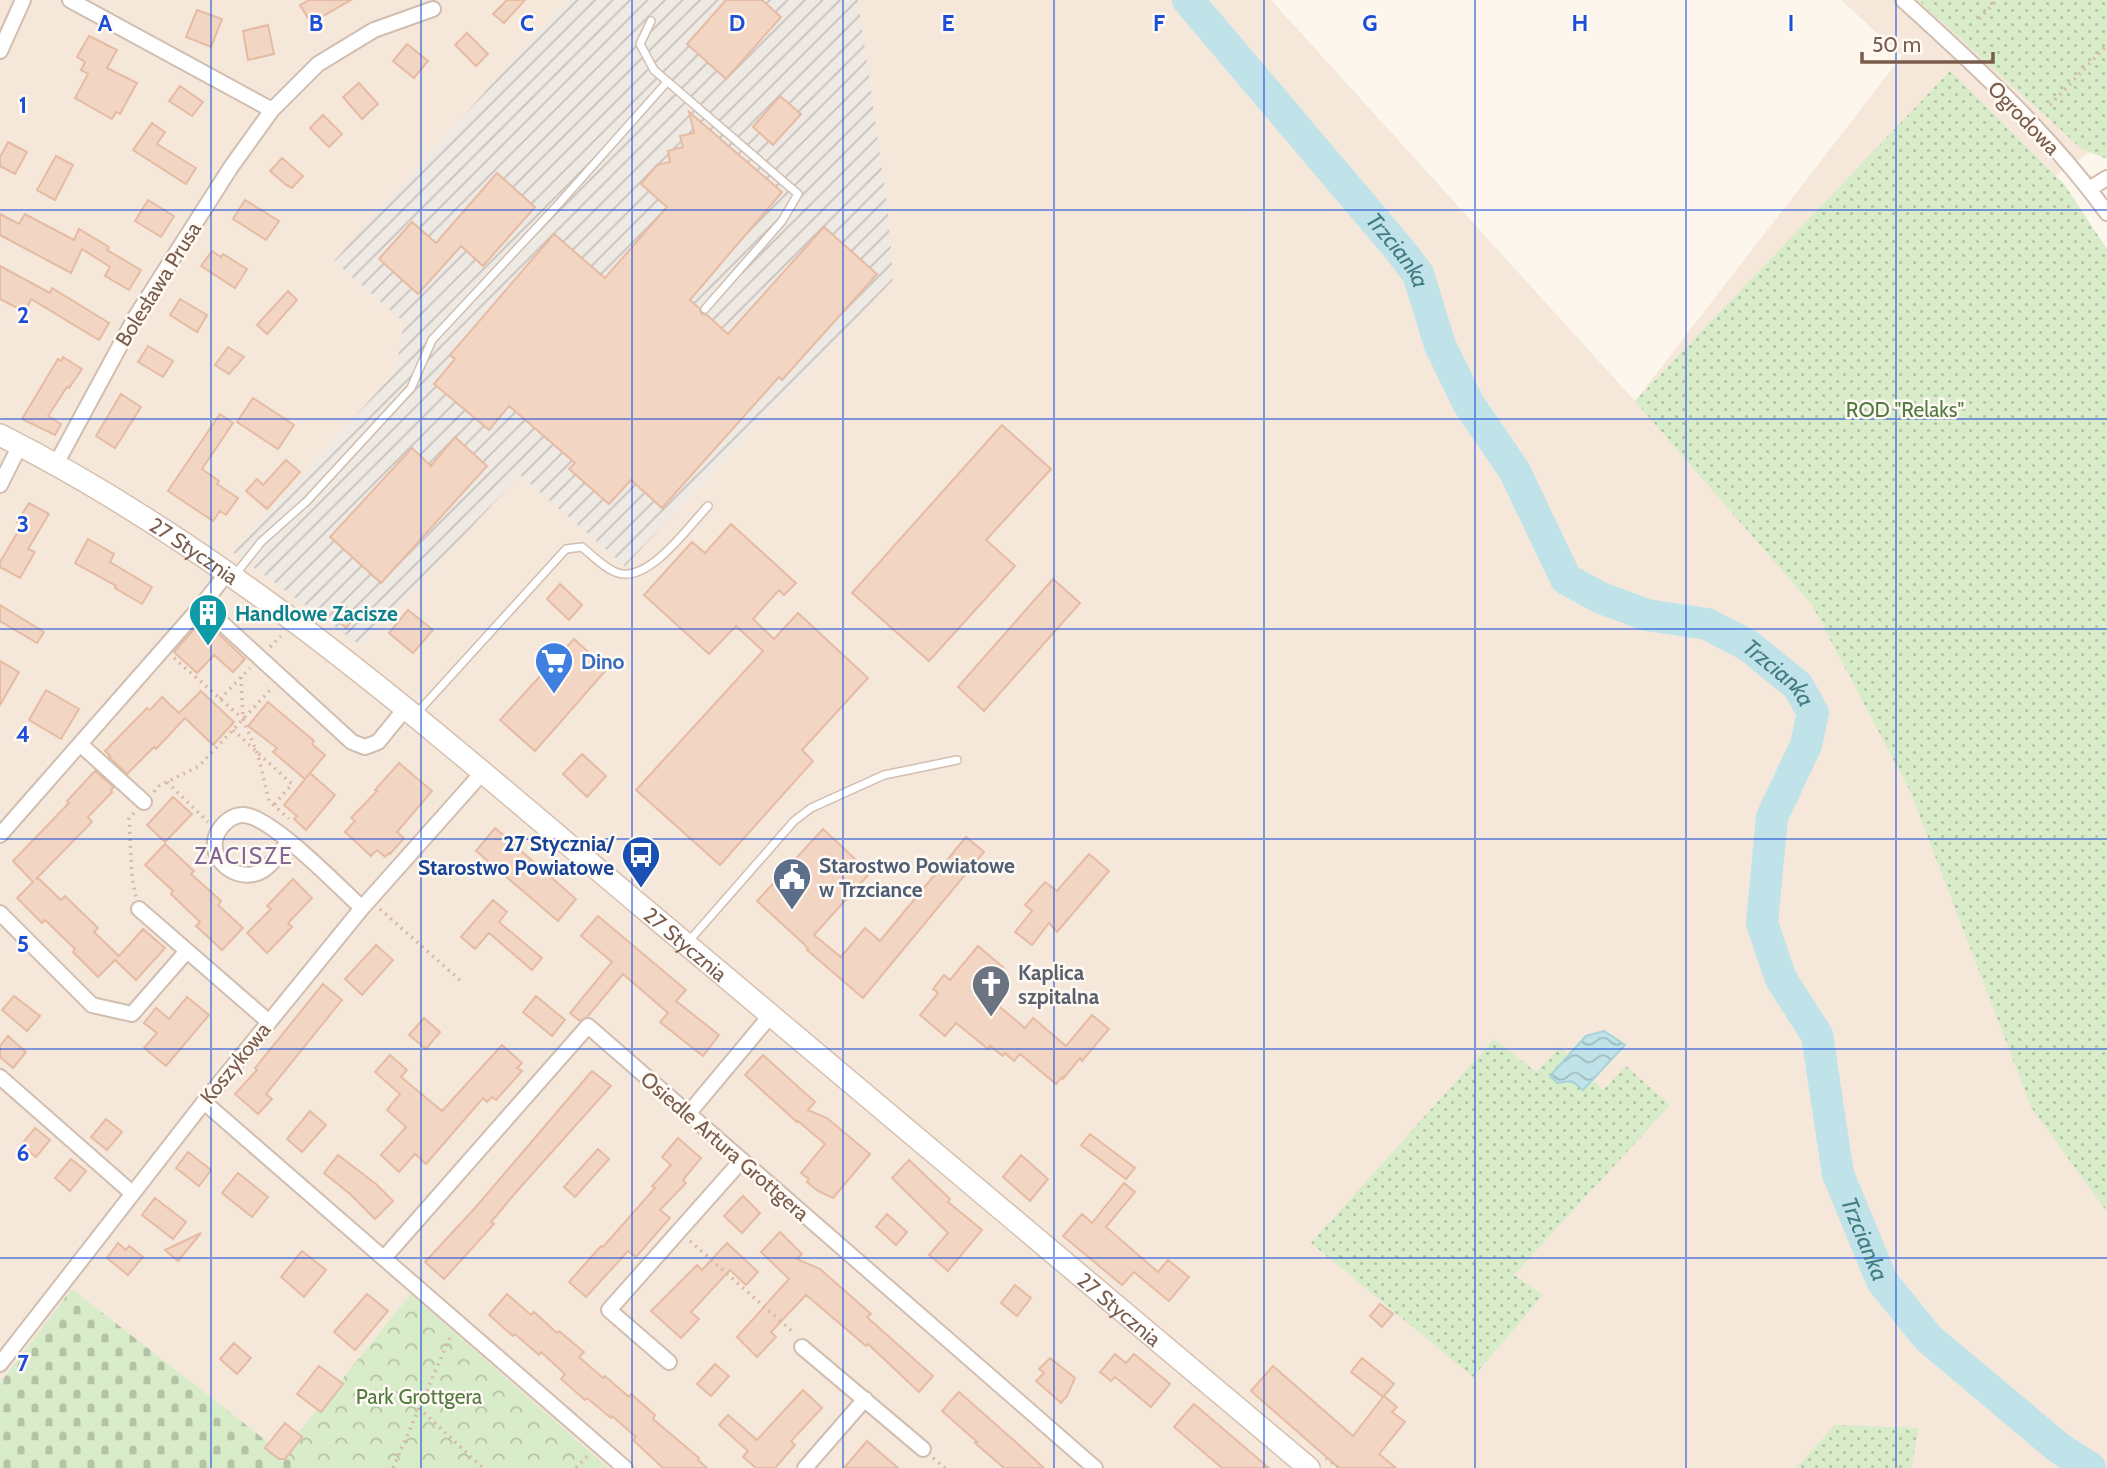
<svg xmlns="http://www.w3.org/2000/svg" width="2107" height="1468" viewBox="0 0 2107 1468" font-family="Cabin,sans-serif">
<defs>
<pattern id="industrial-furrows" width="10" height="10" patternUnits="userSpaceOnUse" patternTransform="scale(1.75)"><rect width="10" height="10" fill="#efe9e4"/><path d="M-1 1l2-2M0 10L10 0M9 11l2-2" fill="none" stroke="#c7c0bb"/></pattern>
<pattern id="cemetery-stones" width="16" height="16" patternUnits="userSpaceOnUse" patternTransform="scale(1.75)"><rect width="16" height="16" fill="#d8ecc9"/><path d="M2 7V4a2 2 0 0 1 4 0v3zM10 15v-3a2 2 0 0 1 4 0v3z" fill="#b4c2a5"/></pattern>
<pattern id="park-crowns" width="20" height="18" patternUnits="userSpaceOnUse" patternTransform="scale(1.75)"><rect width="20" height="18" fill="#d8ecc9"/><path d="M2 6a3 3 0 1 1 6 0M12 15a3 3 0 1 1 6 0" fill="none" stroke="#b4c2a5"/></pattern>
<pattern id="garden-dots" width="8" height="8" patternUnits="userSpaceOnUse" patternTransform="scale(1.75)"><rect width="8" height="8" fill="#d8ecc9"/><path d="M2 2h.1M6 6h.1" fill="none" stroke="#b4c2a5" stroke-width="1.8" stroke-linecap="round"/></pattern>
<pattern id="water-waves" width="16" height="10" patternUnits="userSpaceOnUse" patternTransform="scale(1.75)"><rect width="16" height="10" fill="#bfe3e8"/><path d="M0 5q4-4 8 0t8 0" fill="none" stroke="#a0bbbe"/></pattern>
</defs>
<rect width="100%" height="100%" fill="#fdf6ec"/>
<path fill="#f5e8da" d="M0,0H1271L1635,401L1902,56L1841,0H2107V141L2011,206L2107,347V1468H0Z"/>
<path fill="url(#industrial-furrows)" d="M567,0H858L888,212L893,280L625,566L520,475L361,646L233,552L396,371L404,322L334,261Z"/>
<path fill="url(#cemetery-stones)" d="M72,1289L282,1453L300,1468H0V1383Z"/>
<path fill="url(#park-crowns)" d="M411,1294L608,1468H300L282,1453Z"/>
<path fill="url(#garden-dots)" d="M1918,0H2107V159L2082,149Z
M1950,71L2064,184L2107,249V1212L2031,1107L1911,793L1812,605L1635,401Z
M1494,1039L1536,1072L1560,1047L1603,1090L1626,1066L1670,1105L1514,1275L1543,1295L1473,1377L1311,1243Z
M1835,1425L1919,1428L1911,1468H1796Z"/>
<path fill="url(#water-waves)" stroke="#a5d3da" stroke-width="2" d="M1604,1031L1625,1045L1583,1090L1572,1081L1557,1083L1550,1076L1586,1036Z"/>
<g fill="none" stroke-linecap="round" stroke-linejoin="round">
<path stroke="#bfe3e8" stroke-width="32" id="s1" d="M1188,0L1399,249L1418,274L1440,345L1468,403L1514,470L1566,579L1601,598L1647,615L1707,624L1749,646L1798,686L1813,713L1806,745L1772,817L1762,923L1781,979L1817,1035L1838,1174L1882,1281L1928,1338L2059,1448L2090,1468"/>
</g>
<path fill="#f3d5c3" stroke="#e6bba3" stroke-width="2" d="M309,0H351L311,23L300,5Z
M507,0H525L504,23L493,14Z
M726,0H762L781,17L726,79L687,44Z
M197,10L222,19L211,47L186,37Z
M268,25L274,54L248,60L243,31Z
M467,33L488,54L476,66L455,45Z
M89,36L117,50L107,68L137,83L120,114L116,112L112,119L75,98L88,74L81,70L85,62L77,57Z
M407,44L428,61L414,78L393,61Z
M359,83L378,104L362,119L343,97Z
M180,86L203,102L192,116L169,101Z
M780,96L801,114L773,145L753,127Z
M689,112L782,192L690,300L699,308L702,314L707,315L728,334L824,227L877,274L782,380L779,377L662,508L631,480L609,504L569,469L575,463L509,406L489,430L434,384L455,359L450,355L554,234L605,278L667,207L641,184L657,165L670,162L668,151L683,147L680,136L694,133Z
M323,115L342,134L329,147L310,128Z
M152,123L165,132L157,144L196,168L186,184L133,150Z
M8,142L27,152L15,174L0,166V157Z
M56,156L73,165L55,200L37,190Z
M282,158L303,176L292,188L286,185L270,171Z
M497,173L535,207L483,266L461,246L418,294L379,259L412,222L436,243Z
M148,200L174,216L161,237L135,221Z
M245,200L279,221L266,240L233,219Z
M0,214L19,224L25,214L74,240L79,229L109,247L107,250L141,270L129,290L105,276L110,267L82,249L71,273L0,235Z
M212,251L221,257L223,254L247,269L235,288L201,266Z
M0,266L50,293L52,288L109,323L99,340L31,299L25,312L0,299Z
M288,291L297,300L267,334L257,325Z
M180,299L207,315L197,332L170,315Z
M148,346L173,361L163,377L138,362Z
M228,347L244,357L229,374L215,365Z
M63,357L82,369L69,388L67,387L48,416L61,424L55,435L22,419L58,359L61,361Z
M121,394L141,407L115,448L96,436Z
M253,398L294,425L278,449L237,422Z
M220,414L233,423L202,469L219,481L217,484L238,498L226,515L220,511L213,521L168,491Z
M1002,425L1051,469L986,540L1015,566L929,661L852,593Z
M455,437L487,466L381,583L330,537L412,448L431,466Z
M286,460L300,472L267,509L246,491L257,479L263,485Z
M29,503L49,514L28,549L35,552L20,578L0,567V562L22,525L17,522Z
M731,524L796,583L784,595L779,590L753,619L774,639L798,613L868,678L802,750L813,761L720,865L636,790L763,651L736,626L709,654L644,595L692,542L705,553Z
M88,539L114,554L110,562L152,587L142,604L115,588L116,586L75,563Z
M1053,579L1080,603L984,711L958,687Z
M560,584L582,605L569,620L547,599Z
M0,605L44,632L37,643L0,621Z
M345,606L356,616L346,628L335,618Z
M408,610L433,630L413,653L389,633Z
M201,621L207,625L208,624L245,659L233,672L214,655L197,673L174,652Z
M574,639L607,669L535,751L500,720Z
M0,661L19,672L0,705Z
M46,690L79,709L61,739L29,720Z
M201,691L234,722L213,745L185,718L156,749L154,747L127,774L109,757L110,756L105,751L147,708L150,710L162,697L179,713Z
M268,702L314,741L312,744L325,755L305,779L273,752L277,748L248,726Z
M582,754L606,776L587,797L563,774Z
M399,763L432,791L397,832L404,838L390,854L389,853L385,857L377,850L371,856L345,832L355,821L351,818L377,791L375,790Z
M95,771L114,787L111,790L112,792L88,817L92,822L36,879L38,878L61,900L65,896L98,928L94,932L119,956L143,929L165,948L136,980L115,960L98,977L73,952L75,949L45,920L42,923L17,898L33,882L13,861L69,803L67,801Z
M310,773L335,795L306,830L294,819L297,816L284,805Z
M173,797L192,814L165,842L147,825Z
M495,828L576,899L558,921L476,851Z
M823,829L870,873L814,935L841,957L865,928L880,941L966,837L984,852L863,998L807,950L808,949L804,944L757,901Z
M165,844L194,871L191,874L221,901L218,905L243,928L222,950L196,926L200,922L171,894L173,891L145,865Z
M1089,854L1109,871L1057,932L1049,923L1032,945L1015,932L1032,911L1025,905L1045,882L1057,891Z
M293,879L312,898L288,923L292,927L267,953L247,933L271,909L267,906Z
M493,900L507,912L499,922L542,958L532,970L489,933L475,949L461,937Z
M598,916L686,990L676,1001L719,1035L703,1056L660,1022L668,1013L623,974L587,1017L580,1021L570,1013L612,962L581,936Z
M376,945L393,960L362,995L345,979Z
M978,946L1003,967L982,992L1025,1028L1033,1018L1066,1046L1092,1015L1109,1029L1082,1061L1080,1058L1063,1079L1062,1077L1056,1084L1020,1054L1014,1061L1005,1053L1003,1056L990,1046L988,1049L956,1023L945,1036L920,1015L938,993L933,989L944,975L950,980Z
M323,984L342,1000L266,1094L272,1099L258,1114L235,1094L257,1070L255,1068Z
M14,996L40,1016L27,1031L2,1010Z
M536,996L565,1020L552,1036L523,1012Z
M187,997L209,1015L166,1066L144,1048L157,1033L144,1023L156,1008L169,1019Z
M424,1018L440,1032L426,1049L409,1035Z
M8,1036L26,1052L13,1068L0,1057V1046Z
M502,1045L522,1063L517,1068L522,1071L496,1100L492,1097L487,1102L483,1098L426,1164L415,1154L399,1172L381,1155L406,1127L387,1110L400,1094L375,1072L390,1055L407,1070L401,1077L442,1111Z
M763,1055L815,1102L808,1110L827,1118L870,1154L833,1198L818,1191L807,1182L809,1179L801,1173L825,1144L798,1121L797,1122L745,1075Z
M592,1071L611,1086L517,1191L491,1222L494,1224L444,1279L425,1262L475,1208Z
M310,1111L326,1125L302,1152L287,1139Z
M106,1119L122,1132L107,1150L91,1137Z
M35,1128L50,1140L36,1157L21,1145Z
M1090,1134L1135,1168L1126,1179L1081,1145Z
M678,1138L701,1158L683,1180L686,1183L660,1210L670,1218L636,1257L628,1251L586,1297L569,1282L601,1246L603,1247L655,1188L652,1186L671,1165L662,1157Z
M598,1149L609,1159L575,1197L564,1187Z
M188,1152L211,1170L199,1186L176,1168Z
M338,1155L376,1184L393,1201L375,1219L350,1194L324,1173Z
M1021,1155L1048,1179L1030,1201L1003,1177Z
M71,1159L86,1171L70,1191L55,1178Z
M909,1160L950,1199L948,1202L982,1230L948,1271L929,1255L948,1233L892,1178Z
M238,1173L268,1197L252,1217L222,1193Z
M1124,1183L1135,1192L1106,1227L1158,1272L1168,1260L1189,1277L1169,1301L1134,1272L1122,1285L1063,1236L1082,1214L1092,1223Z
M743,1196L760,1213L742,1233L724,1216Z
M155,1198L186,1222L173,1239L142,1215Z
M887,1214L907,1232L896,1245L876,1227Z
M780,1232L802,1254L797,1259L820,1269L871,1314L867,1317L933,1376L919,1392L868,1344L866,1346L806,1295L771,1332L776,1337L757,1357L737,1337L789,1279L761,1252Z
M201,1233L178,1261L165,1250Z
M118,1243L126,1250L129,1246L143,1257L128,1275L107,1258Z
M727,1243L758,1272L746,1285L730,1270L691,1312L699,1319L681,1338L651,1311L697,1265L702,1270Z
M302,1251L326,1270L304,1297L281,1277Z
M1015,1285L1031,1298L1017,1316L1001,1303Z
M367,1294L388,1311L355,1350L334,1332Z
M507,1294L531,1315L534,1312L557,1333L559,1331L584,1352L579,1357L603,1378L605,1376L629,1397L631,1394L655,1415L653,1419L699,1458L698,1460L707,1468H663L633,1440L636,1437L612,1416L611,1418L587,1398L585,1400L561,1379L565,1374L541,1352L539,1355L515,1334L513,1336L489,1315Z
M1380,1304L1393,1314L1382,1327L1370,1316Z
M234,1343L251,1358L237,1374L220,1359Z
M1115,1354L1126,1363L1134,1354L1170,1384L1151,1407L1115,1377L1111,1381L1100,1372Z
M1050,1358L1075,1378L1067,1396L1061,1403L1036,1381L1044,1373L1039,1369Z
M1362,1358L1394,1384L1384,1396L1397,1407L1392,1412L1405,1422L1379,1454L1396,1468H1339L1251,1391L1273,1366L1353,1436L1383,1397L1351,1372Z
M715,1364L729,1376L711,1396L697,1384Z
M319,1366L343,1384L321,1412L297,1394Z
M803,1390L822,1408L791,1441L795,1445L775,1468H756L743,1457L748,1451L719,1425L728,1415L757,1440Z
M959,1392L1018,1444L1044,1468H1004L975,1443L977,1442L942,1411Z
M1194,1404L1269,1468H1222L1174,1427Z
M285,1423L302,1437L285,1459H279L265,1448Z
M867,1441L898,1468H844Z"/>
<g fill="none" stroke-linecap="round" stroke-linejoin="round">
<g stroke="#d1beb0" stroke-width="10">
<path id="lane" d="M651,21L640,44L654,70L798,194L782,221L705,309
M234,576L261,542L307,501L411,388L432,340L555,208L667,82
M417,713L566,549L582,547C593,556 605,569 618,573C649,583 689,526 708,506
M689,941L794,821L811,808L884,775L957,760"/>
</g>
<g stroke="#d1beb0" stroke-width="18">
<path id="street" d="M70,0L272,110
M1903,0C1976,66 2049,133 2107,213
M0,51L23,0
M2089,189L2107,178
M56,464L136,316L231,167L272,110L318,64L374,30L433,9
M0,485L20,445
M202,605L228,572
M80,744L144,802
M0,835L202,605L352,742L365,747L378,742L405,709
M289,841C280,852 269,871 254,874C230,879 206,855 218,832C223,823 233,814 244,815C272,817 339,887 362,908
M139,909L269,1022
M0,913L92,1005L132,1014L187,951
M0,1077L132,1193
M204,1102L625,1468
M688,1114L770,1016
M384,1258L588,1026L1095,1468
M802,1347L923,1449
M669,1362L609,1310L742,1160
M0,1364L204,1102L362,908L482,773
M805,1468L865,1399"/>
</g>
<g stroke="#d6c0b0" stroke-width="24">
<g id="secondary">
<path id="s2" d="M0,435C238,555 439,736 641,906C863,1094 1086,1281 1309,1468"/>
</g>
</g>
<path stroke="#d9b8a5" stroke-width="3.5" stroke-dasharray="2 5" stroke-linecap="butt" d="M1979,19L1997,0
M2050,105L2107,45
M270,647L281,636
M174,658L243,719
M241,677L243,719L258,755L269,801L289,819
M220,699L250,668
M233,730L292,784L273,806
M167,782L208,822
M154,792L159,786L199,766L273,687
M134,813L129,818L132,877L136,897
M380,909L462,982
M690,1241L794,1333
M419,1408L483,1468
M933,1458L945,1468
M1326,1458L1339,1468
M393,1468L451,1335
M576,1468L589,1454"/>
<use href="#lane" stroke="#fff" stroke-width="7"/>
<use href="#street" stroke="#fff" stroke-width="14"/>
<use href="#secondary" stroke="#fff" stroke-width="21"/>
</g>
<path fill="none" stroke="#1d4ed8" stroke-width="2" stroke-opacity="0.55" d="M211,0V1468M421,0V1468M632,0V1468M843,0V1468M1054,0V1468M1264,0V1468M1475,0V1468M1686,0V1468M1896,0V1468M0,210H2107M0,419H2107M0,629H2107M0,839H2107M0,1049H2107M0,1258H2107"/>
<defs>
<g id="building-pin" transform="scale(2.0125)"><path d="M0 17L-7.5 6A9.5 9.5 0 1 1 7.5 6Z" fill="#0f9aa8" stroke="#fffaf3"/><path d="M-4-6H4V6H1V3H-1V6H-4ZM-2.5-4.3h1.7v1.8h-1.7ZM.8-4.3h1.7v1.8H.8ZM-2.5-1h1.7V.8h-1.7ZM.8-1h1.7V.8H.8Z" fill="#fff"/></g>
<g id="supermarket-pin" transform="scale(2.0125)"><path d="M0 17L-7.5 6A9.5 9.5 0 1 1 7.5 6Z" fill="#3f7fe0" stroke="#fffaf3"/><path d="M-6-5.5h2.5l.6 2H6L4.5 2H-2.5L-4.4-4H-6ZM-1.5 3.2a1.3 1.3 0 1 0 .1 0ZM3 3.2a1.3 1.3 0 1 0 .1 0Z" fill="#fff"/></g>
<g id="bus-pin" transform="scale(2.0125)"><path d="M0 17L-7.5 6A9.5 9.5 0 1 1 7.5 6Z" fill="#1a4fb4" stroke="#fffaf3"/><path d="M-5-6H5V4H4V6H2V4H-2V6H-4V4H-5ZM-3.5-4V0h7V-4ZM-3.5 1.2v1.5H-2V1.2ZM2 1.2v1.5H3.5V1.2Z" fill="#fff"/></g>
<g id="civic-pin" transform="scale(2.0125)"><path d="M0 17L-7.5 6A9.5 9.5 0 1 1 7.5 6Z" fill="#5c6f8a" stroke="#fffaf3"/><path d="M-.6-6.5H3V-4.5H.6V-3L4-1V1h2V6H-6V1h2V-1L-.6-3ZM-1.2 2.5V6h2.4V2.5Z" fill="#fff"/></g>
<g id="church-pin" transform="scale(2.0125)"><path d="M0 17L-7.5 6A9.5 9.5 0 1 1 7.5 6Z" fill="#6b7280" stroke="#fffaf3"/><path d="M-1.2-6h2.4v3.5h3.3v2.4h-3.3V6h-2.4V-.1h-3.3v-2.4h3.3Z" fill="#fff"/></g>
</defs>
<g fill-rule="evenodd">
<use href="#building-pin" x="208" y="613"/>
<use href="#supermarket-pin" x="554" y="661"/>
<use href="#bus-pin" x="641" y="855"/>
<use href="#civic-pin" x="792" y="877"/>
<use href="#church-pin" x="991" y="984"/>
</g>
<g text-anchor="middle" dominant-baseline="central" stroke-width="5" stroke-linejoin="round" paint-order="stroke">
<g font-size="21" fill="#7a5c4d" stroke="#fffaf3">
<text transform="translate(2024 118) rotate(46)">Ogrodowa</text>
<text transform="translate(158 284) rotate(-58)">Bolesława Prusa</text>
<text stroke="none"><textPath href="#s2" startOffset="226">27 Stycznia</textPath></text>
<text stroke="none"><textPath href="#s2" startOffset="856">27 Stycznia</textPath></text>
<text transform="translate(235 1063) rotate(-51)">Koszykowa</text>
<text transform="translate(725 1146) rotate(41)">Osiedle Artura Grottgera</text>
<text stroke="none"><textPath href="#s2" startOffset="1423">27 Stycznia</textPath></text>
</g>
<g font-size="21" fill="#537a41" stroke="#fffaf3">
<text x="1905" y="409">ROD "Relaks"</text>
<text x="419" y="1396">Park Grottgera</text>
</g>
<g font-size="21" font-weight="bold" fill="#0d838f" stroke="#fffaf3" text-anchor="start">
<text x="235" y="613">Handlowe Zacisze</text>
</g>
<g font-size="21" font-weight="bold" fill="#366cbe" stroke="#fffaf3" text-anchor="start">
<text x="581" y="661">Dino</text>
</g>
<g font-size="21" font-weight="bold" fill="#164399" stroke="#fffaf3" text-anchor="end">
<text x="614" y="843">27 Stycznia/<tspan x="614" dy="24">Starostwo Powiatowe</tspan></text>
</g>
<g font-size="21" font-weight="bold" fill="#4e5e75" stroke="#fffaf3" text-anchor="start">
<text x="819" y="865">Starostwo Powiatowe<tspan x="819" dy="24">w Trzciance</tspan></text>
</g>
<g font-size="21" font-weight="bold" fill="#5b616d" stroke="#fffaf3" text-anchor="start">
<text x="1018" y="972">Kaplica<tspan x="1018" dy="24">szpitalna</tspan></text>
</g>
<g font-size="23" font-style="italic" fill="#437c86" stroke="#fffaf3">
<text stroke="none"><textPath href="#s1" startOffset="327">Trzcianka</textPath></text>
<text stroke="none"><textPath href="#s1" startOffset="936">Trzcianka</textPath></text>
<text stroke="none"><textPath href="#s1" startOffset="1545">Trzcianka</textPath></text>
</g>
<g font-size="23" letter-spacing="2" fill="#846695" stroke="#fffaf3">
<text x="244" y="856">ZACISZE</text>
</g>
</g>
<g font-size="23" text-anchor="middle" font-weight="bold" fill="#1d4ed8" stroke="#fffaf3" stroke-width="5" stroke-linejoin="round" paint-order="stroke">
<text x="105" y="31">A</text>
<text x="316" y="31">B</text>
<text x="527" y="31">C</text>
<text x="737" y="31">D</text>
<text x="948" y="31">E</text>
<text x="1159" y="31">F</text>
<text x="1370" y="31">G</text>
<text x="1580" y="31">H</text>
<text x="1791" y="31">I</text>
<text x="23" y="113">1</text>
<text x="23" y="323">2</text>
<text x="23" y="532">3</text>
<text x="23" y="742">4</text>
<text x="23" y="952">5</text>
<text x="23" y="1161">6</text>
<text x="23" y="1371">7</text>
</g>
<path d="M1862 52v10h131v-10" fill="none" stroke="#7a5c4d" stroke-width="3.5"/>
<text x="1872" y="52" font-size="21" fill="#7a5c4d" stroke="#fffaf3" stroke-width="5" paint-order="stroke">50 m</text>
</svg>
